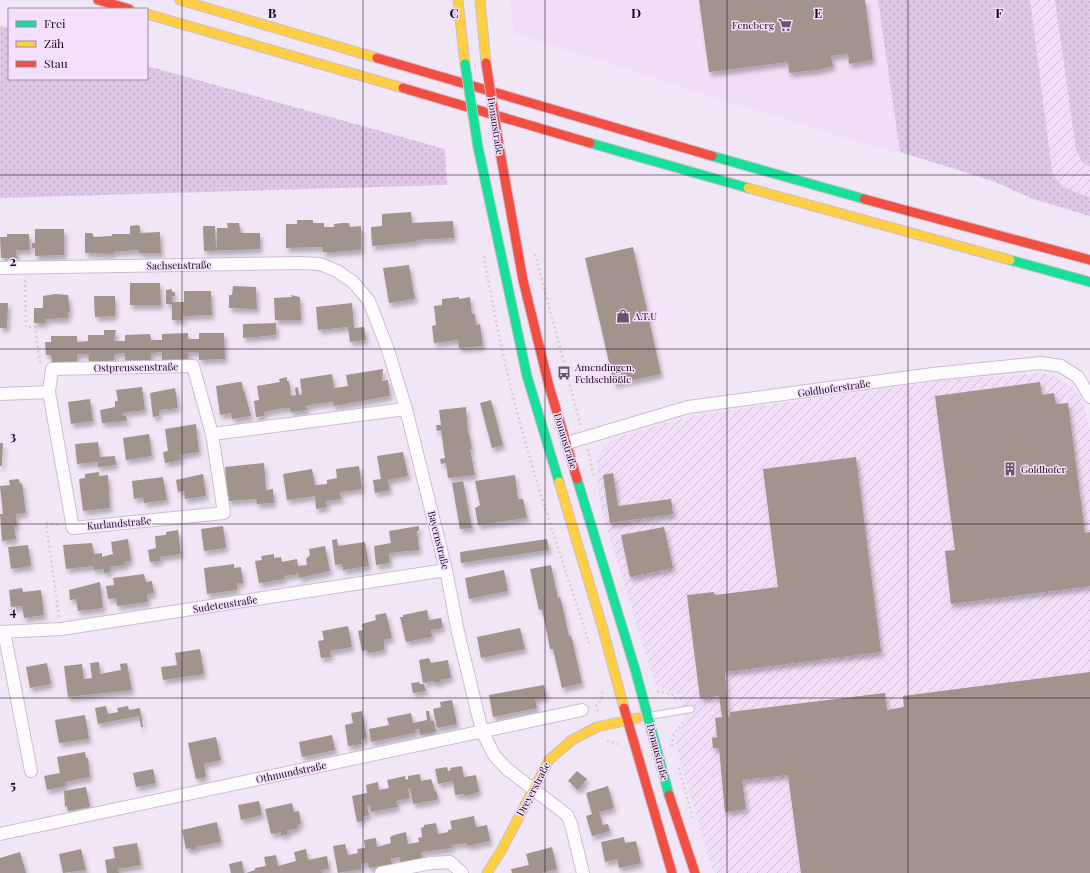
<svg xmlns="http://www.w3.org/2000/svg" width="1090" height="873" viewBox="0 0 1090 873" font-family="'Playfair Display',serif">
<defs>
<pattern id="industrial-furrows" width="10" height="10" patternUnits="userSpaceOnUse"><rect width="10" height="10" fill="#efdef6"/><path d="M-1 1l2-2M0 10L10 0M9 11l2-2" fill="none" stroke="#ccbdd2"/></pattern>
<pattern id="grass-dots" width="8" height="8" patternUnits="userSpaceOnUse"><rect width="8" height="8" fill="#dcc7e4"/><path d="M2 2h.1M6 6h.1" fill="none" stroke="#bca9c3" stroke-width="1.8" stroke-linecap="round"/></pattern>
<filter id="shadow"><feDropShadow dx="2.5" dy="4.5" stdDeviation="2" flood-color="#0004"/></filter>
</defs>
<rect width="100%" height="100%" fill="#f1e6f6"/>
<path fill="#efdef6" d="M510,0H878L900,152H891L709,96L514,33Z"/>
<path fill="url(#industrial-furrows)" d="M1030,0H1090V197L1075,193L1060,184L1054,178L1052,171Z
M1039,373L1053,375L1072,387L1081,398L1086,413L1090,431V873H713L676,746V737L686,720L678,694L657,687L655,684L602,512L599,497L597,467L598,460L603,447L610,441L627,434L695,415L938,381Z"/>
<path fill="url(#grass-dots)" d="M878,0H1030L1052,171C1058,188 1074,192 1090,197V216L1033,199L993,181L900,152Z
M1055,0H1090V167L1081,161L1076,149Z
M0,26L9,28V79H147V66L445,149L447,185L0,198Z"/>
<path fill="#a0948c" filter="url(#shadow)" d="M699,0H865L873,60L849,64L848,54L831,56L833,66L817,70L789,73L788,62L709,72Z
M411,212L412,223L453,221L454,238L416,240L417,242L372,246L371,227L382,226V214Z
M297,220H313V223H324V227H334V224L342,223H349L350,227L361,226V250L333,252H323V247L286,248V224H297Z
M227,223H239L241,233H260V249L204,251L203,226H215L216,248H217V228H228Z
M137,225L140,226V233L160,232L161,253H139V250L113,252V254L85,253V233H92L94,237L112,236V234H130V226Z
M35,229H64V255L35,256V248H32V243H35Z
M7,234H29L30,250H16L17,258H1L0,237H7Z
M633,247L661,374L614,384L585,258Z
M409,265L415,299L389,303L383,268Z
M130,283H160L161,305H130Z
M233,286L256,287L257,309L229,308V295H232Z
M172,289V292H175V296H172V302H184V291H211L212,315L184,316L183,314V320H172V304H166V290Z
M55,294L68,295L70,312H68V318L45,319L46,323H34V308H43V296Z
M291,295L300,297L301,320H275L274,298L292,297Z
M94,296H115V316L95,317Z
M459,297V299L470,297L472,314H475L476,325L480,324L483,346L459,348L458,340L434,343L432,326L436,325L434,306L442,305V299Z
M0,303H8L7,328H0Z
M352,303L354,328L364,327L366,340L350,342L348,327L318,330L316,307Z
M276,323V335L243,338V324Z
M104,330H116L114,341H125V335L150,334L151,340H162V334L188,333V339H199V333H224L225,359L199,360V352H188V360H162V352L151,353V361H125V353L114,354V361L89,362L88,354H77V362L52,363L51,355H46L45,342H51V336H77V342L88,341V335H104Z
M383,369L382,381L388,380L390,396L334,406L333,402L314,404L306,406L307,410L291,412L290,408H283L264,412V416L256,417L254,401L259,400L257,386L280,382L279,379L287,377V381H289L291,396L296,395L295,388L298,387L299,395L302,394L300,379L332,374L334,388L348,386L346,375Z
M239,382H242L243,391L244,390L251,416L232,419L231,413L220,415L216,386Z
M1040,382L1042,395L1054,393L1056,404L1068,403L1085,533L1090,532V586L951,604L945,551L955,550L935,396Z
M142,387L145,410L122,413V416H126L127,421L102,423L100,410L115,407V401H118L116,390Z
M175,388L178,408L159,410V416L153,417L150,393Z
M90,399L93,421L71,424L68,402Z
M491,400L503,445L492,448L480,403Z
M466,407L468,433H469L472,449H470L475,475L448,478L446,463L441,464L440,459L445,458L441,430L437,431L436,425H441L439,410Z
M196,424L199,452L180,455L181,460L165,463L163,452L168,451L165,429Z
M149,434L152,456L126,460L123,438Z
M98,442L100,457L115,456L116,465L98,467V462L77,464L75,444Z
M0,443H3L2,466H0Z
M403,452L408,476L388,480L390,490L375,493L373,480L381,479L377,456Z
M856,457L881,652L725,672L728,717L730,716V712L885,693L887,710L904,707L903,696L1090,672V873H801L788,775L742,780L746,809L725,812L719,748H713L712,738L717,737L715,718L722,717L719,696L700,698L687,595L714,592L715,595L778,587L763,469Z
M264,463L266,490L273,489L274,503L257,504L256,499L228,501L225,467Z
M359,466L362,489L340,492L341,499L326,501L327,507L316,509L315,496L287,500L283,474L312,469L315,485L327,484V480L337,478L336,469Z
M99,472V476L108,475L110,508L83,511L79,479L85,478V474Z
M613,473L618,506L671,499L673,514L610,523L603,475Z
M203,474L206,496L185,499L184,491L178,492L176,480Z
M515,475L518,499H523L527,518L478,525L475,508L480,505L475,481Z
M163,477L167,500L144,503L143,497L134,499L132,481Z
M19,479L20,484L22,483L26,513L16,514L17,526H14L16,539L2,541L0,514H3L0,486L10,485L9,480Z
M463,481L472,528L460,529L452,483Z
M223,526L226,548L204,551L201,529Z
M419,526V531H417L419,550L389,553L390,563L376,565L374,546L391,543L389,531Z
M664,527L673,568L630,577L621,535Z
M178,530L181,554L160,557V561L150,562L148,550L156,548L155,536L166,535V532Z
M128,539L131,561L125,562L126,565L110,567V572L104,573V569L94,570L93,566L66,569L63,545L92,543L94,554L102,553V557L113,554L111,542Z
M337,539L338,546L365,542L369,566L343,570L342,564L335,565L332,540Z
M547,539L549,550L461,563L460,552Z
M28,545L31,566L11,569L8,547Z
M325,546L330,571L299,578V574L284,576V579L270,581V582L259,583L255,561L262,560L261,556L274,554V558L281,557L282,562L297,559L298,566L307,565L306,559L310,555L309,549Z
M234,564V568L241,567L243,583H237V590L207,594L204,568Z
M551,565L558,598L560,597L562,604L569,636H571L573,643L582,683L562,688L553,649H550L542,609L539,610L530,569Z
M504,570L508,591L469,599L465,578Z
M144,574L146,582L152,581L154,593L147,594L148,602L117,606L116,598L108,599L106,586L114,585L113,578Z
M100,582L103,608L78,611L76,599L70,600L69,590Z
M22,588L23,592L41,590L44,615L24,618L22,606L11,607L9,590Z
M427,610L429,620L441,618L443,628L431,630L432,637L406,642L400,617H403V615Z
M386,613L392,638L384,640V650L368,653L367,650L362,651L358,631L363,630L362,624L376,620L375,615Z
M348,626L352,647L330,651L331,657L321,658L318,641L324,640L322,631Z
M520,628L525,649L481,658L477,637Z
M200,649L204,674L163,680L161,667L177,665L175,653Z
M429,658L431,663L448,660L451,678L440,680L441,682L435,683L434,681L423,683L419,660Z
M99,662L100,674L121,670L120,664L127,663L132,690L68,697L64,666L82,664L84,679L92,678L90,663Z
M47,663L51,684L30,688L26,667Z
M419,682L420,684H424L426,691L413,693L411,683Z
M544,685L546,697L535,699L537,708L493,717L489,695Z
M452,700L457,724L437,728L433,709L441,707L440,702Z
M106,706L108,714L118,712L117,708L128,706L129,710L140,708L143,727H141L139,716L98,724L95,708Z
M362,711L367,738L361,740L362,744L348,746L345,725L353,723L351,713Z
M426,711H429L431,721H434L436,732L420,735L419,729L415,730V733L371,742L369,729L389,725L387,718L411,713L413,723L427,720Z
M85,715L89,739L59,743L55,720Z
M332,735L335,750L302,757L299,742Z
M216,737L221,760L204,764L206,777L196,779L188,743Z
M85,752L86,758H88L90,777L65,782L66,786L47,790L44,776L60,773L57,757Z
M462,766L464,777L476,775L479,792L465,796L464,794L455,795L453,781L438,784L435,769L447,767L448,771L451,770L450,768Z
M153,769L156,783L136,787L133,773Z
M577,771L587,779L578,790L568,781Z
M420,774L421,781L431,779L435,791L436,790L438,798L436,800L413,804L410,788L408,789L410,798L396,801L398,807L371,812L370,805L367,806L369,815L363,817V821L357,822L352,796L367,793L366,785L378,782L379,790L389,788L387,780L405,776L406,780L408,779V776Z
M608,786L614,808L599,812L603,825L608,824L610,831L592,836L586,816L592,814L586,793Z
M86,787L90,807L68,811L67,806L65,807L64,791Z
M259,801L262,815L241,820L238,805Z
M292,803L294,812L299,811L301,824L297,825L298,828L287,831L288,834L281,836V832L271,834L265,809Z
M474,816L476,827L487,825L490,841L467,846V843L451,845L452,848L421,852L422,858L400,862L399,857L391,859L392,864L369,868L368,863L361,864L362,869L338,873L333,846L345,844L348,855L358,853L357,849L365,848L364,840L376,838L377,847L391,843L390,837L394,835L406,832L408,844L419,842L418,838L422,837L421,828L424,827V825L436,823L438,834L448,832V830L452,829L450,821Z
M217,822L221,842L196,847V849L191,850V848L186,849L182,830Z
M624,837L625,843L636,841L641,863L619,868L617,859L605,862L601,842Z
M137,843L141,865L118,869L119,873H107L105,860L115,858L113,847Z
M552,847L557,869L542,873H512L511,869L529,865L526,854Z
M81,849L86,870L63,873L59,854Z
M306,849L308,860L327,856L329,869L321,870L322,873H246L255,870V868L266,866L264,857L276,855L278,866L296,861L294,852Z
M20,852L26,873H0V858Z
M242,861L244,873H231L229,864Z"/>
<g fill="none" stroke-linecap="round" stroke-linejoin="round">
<g stroke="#cbbdd1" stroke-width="8">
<path id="lane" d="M649,716L691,709"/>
</g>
<g stroke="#cbbdd1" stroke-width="14">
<path id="street" d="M0,268L302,263L320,264L337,271L353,282L369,301L388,350L406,409L446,570L458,632L482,731L494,755L507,769L567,815L571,824L583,873
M0,394L49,392L52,369L193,366L212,434L224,513L73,528L49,392
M212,434L406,409
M567,443L688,407L933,374L1041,363L1061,366L1078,377L1090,397
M0,632L61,629L446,570
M4,632L31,771
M0,834L582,710
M381,873L431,863L450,862L462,873"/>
</g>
<g stroke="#cbbdd1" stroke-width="11">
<path id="fast" d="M590,143L748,188
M478,147L527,376L559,482
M712,156L864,199
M1010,260L1090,282
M577,479L635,669L669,795"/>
</g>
<g stroke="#cbbdd1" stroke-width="11">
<path id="slow" d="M180,0L377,58
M458,0L465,64
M480,0L486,63
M147,14L403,88
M748,188L1010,260
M559,482L602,626L624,708
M487,873L501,851L549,760L572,740L597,727L638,718"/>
</g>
<g stroke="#cbbdd1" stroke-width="11">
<path id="jam" d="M98,0L129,9
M377,58L712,156
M403,88L590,143
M499,146L523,280L549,386L577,479
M864,199L1090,260
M624,708L672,873
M669,795L695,873"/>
</g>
<path stroke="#d2ced3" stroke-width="2.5" stroke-dasharray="2 3" stroke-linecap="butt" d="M535,254L581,427
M484,256C494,314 506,373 522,430C542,503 567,574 590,646
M25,280L26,327H35L40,364
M588,449L594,477
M59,617L46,523L60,525
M657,691L674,695L676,702
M598,711L596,706L602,699V689
M607,741L618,744
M672,746L673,736L683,722L682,720
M679,768L693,819"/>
<use href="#lane" stroke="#fdfbfe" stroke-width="6"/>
<use href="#street" stroke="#fdfbfe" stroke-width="12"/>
<use href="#fast" stroke="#16e098" stroke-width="9"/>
<use href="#slow" stroke="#ffcf43" stroke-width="9"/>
<use href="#jam" stroke="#f24e42" stroke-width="9"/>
<g stroke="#cbbdd1" stroke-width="11" stroke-linecap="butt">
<path id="fast-bridge" d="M465,64L478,147"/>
</g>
<g stroke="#cbbdd1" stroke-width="11" stroke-linecap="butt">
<path id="jam-bridge" d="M486,63L499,146"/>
</g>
<use href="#fast-bridge" stroke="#16e098" stroke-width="9"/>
<use href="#jam-bridge" stroke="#f24e42" stroke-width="9"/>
</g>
<path fill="none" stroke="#18071e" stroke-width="1" stroke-opacity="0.55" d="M182,0V873M363,0V873M545,0V873M727,0V873M908,0V873M0,175H1090M0,349H1090M0,524H1090M0,698H1090"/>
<defs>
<g id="supermarket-bare" transform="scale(1.08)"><path d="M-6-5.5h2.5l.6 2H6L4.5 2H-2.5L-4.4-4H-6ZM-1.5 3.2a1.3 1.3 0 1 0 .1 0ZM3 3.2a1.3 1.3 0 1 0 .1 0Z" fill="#64556a" stroke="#f4e0fc" stroke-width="2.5" paint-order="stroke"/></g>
<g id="shop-bare" transform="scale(1.08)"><path d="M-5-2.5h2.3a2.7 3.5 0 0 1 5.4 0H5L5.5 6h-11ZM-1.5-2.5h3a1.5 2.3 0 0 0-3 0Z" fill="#64556a" stroke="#f4e0fc" stroke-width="2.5" paint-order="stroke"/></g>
<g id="bus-bare" transform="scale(1.08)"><path d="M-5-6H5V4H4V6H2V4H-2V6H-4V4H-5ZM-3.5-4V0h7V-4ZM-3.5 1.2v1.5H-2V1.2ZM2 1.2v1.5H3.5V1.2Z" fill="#64556a" stroke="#f4e0fc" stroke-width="2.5" paint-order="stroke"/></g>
<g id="building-bare" transform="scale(1.08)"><path d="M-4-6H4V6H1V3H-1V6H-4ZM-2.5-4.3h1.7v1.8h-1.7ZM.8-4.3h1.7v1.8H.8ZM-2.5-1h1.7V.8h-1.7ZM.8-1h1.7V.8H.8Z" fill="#64556a" stroke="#f4e0fc" stroke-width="2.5" paint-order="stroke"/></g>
</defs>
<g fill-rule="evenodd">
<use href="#supermarket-bare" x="785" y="25"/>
<use href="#shop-bare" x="623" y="316"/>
<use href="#bus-bare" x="564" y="373"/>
<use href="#building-bare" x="1010" y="469"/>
</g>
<g text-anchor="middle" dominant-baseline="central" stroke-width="3" stroke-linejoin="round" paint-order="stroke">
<g font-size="10" fill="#18071e" stroke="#f4e0fc" text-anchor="start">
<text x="774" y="25" text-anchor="end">Feneberg</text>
<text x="634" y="316">A.T.U</text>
<text x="575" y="367">Amendingen,<tspan x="575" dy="12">Feldschlößle</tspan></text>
<text x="1021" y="469">Goldhofer</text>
</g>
<g font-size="10" fill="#18071e" stroke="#f4e0fc">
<text transform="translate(496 126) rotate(81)">Donaustraße</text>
<text transform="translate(179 265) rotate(-1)">Sachsenstraße</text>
<text transform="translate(136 367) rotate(-1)">Ostpreussenstraße</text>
<text transform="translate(834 388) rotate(-8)">Goldhoferstraße</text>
<text transform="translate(566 441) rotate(73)">Donaustraße</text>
<text transform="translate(119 523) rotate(-5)">Kurlandstraße</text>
<text transform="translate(439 540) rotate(76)">Bayernstraße</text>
<text transform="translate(225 604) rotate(-9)">Sudetenstraße</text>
<text transform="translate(658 752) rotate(75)">Donaustraße</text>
<text transform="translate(291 772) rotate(-12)">Othmundstraße</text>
<text transform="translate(533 789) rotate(-62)">Dreyerstraße</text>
</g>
</g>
<g font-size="13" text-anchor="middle" font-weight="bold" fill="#18071e" stroke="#f4e0fc" stroke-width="3" stroke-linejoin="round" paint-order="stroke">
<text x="272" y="18">B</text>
<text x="454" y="18">C</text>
<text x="636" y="18">D</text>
<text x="818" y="18">E</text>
<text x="999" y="18">F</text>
<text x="13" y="266">2</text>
<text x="13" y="441">3</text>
<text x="13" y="616">4</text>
<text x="13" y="790">5</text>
</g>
<rect x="8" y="8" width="140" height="72" fill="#f4e0fc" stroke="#9c89a3"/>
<rect x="16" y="21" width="20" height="6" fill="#16e098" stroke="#9c89a3"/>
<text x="44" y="28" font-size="12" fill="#18071e">Frei</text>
<rect x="16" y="41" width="20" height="6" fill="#ffcf43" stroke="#9c89a3"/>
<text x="44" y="48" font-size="12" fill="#18071e">Zäh</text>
<rect x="16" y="61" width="20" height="6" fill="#f24e42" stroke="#9c89a3"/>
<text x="44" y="68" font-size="12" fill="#18071e">Stau</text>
</svg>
